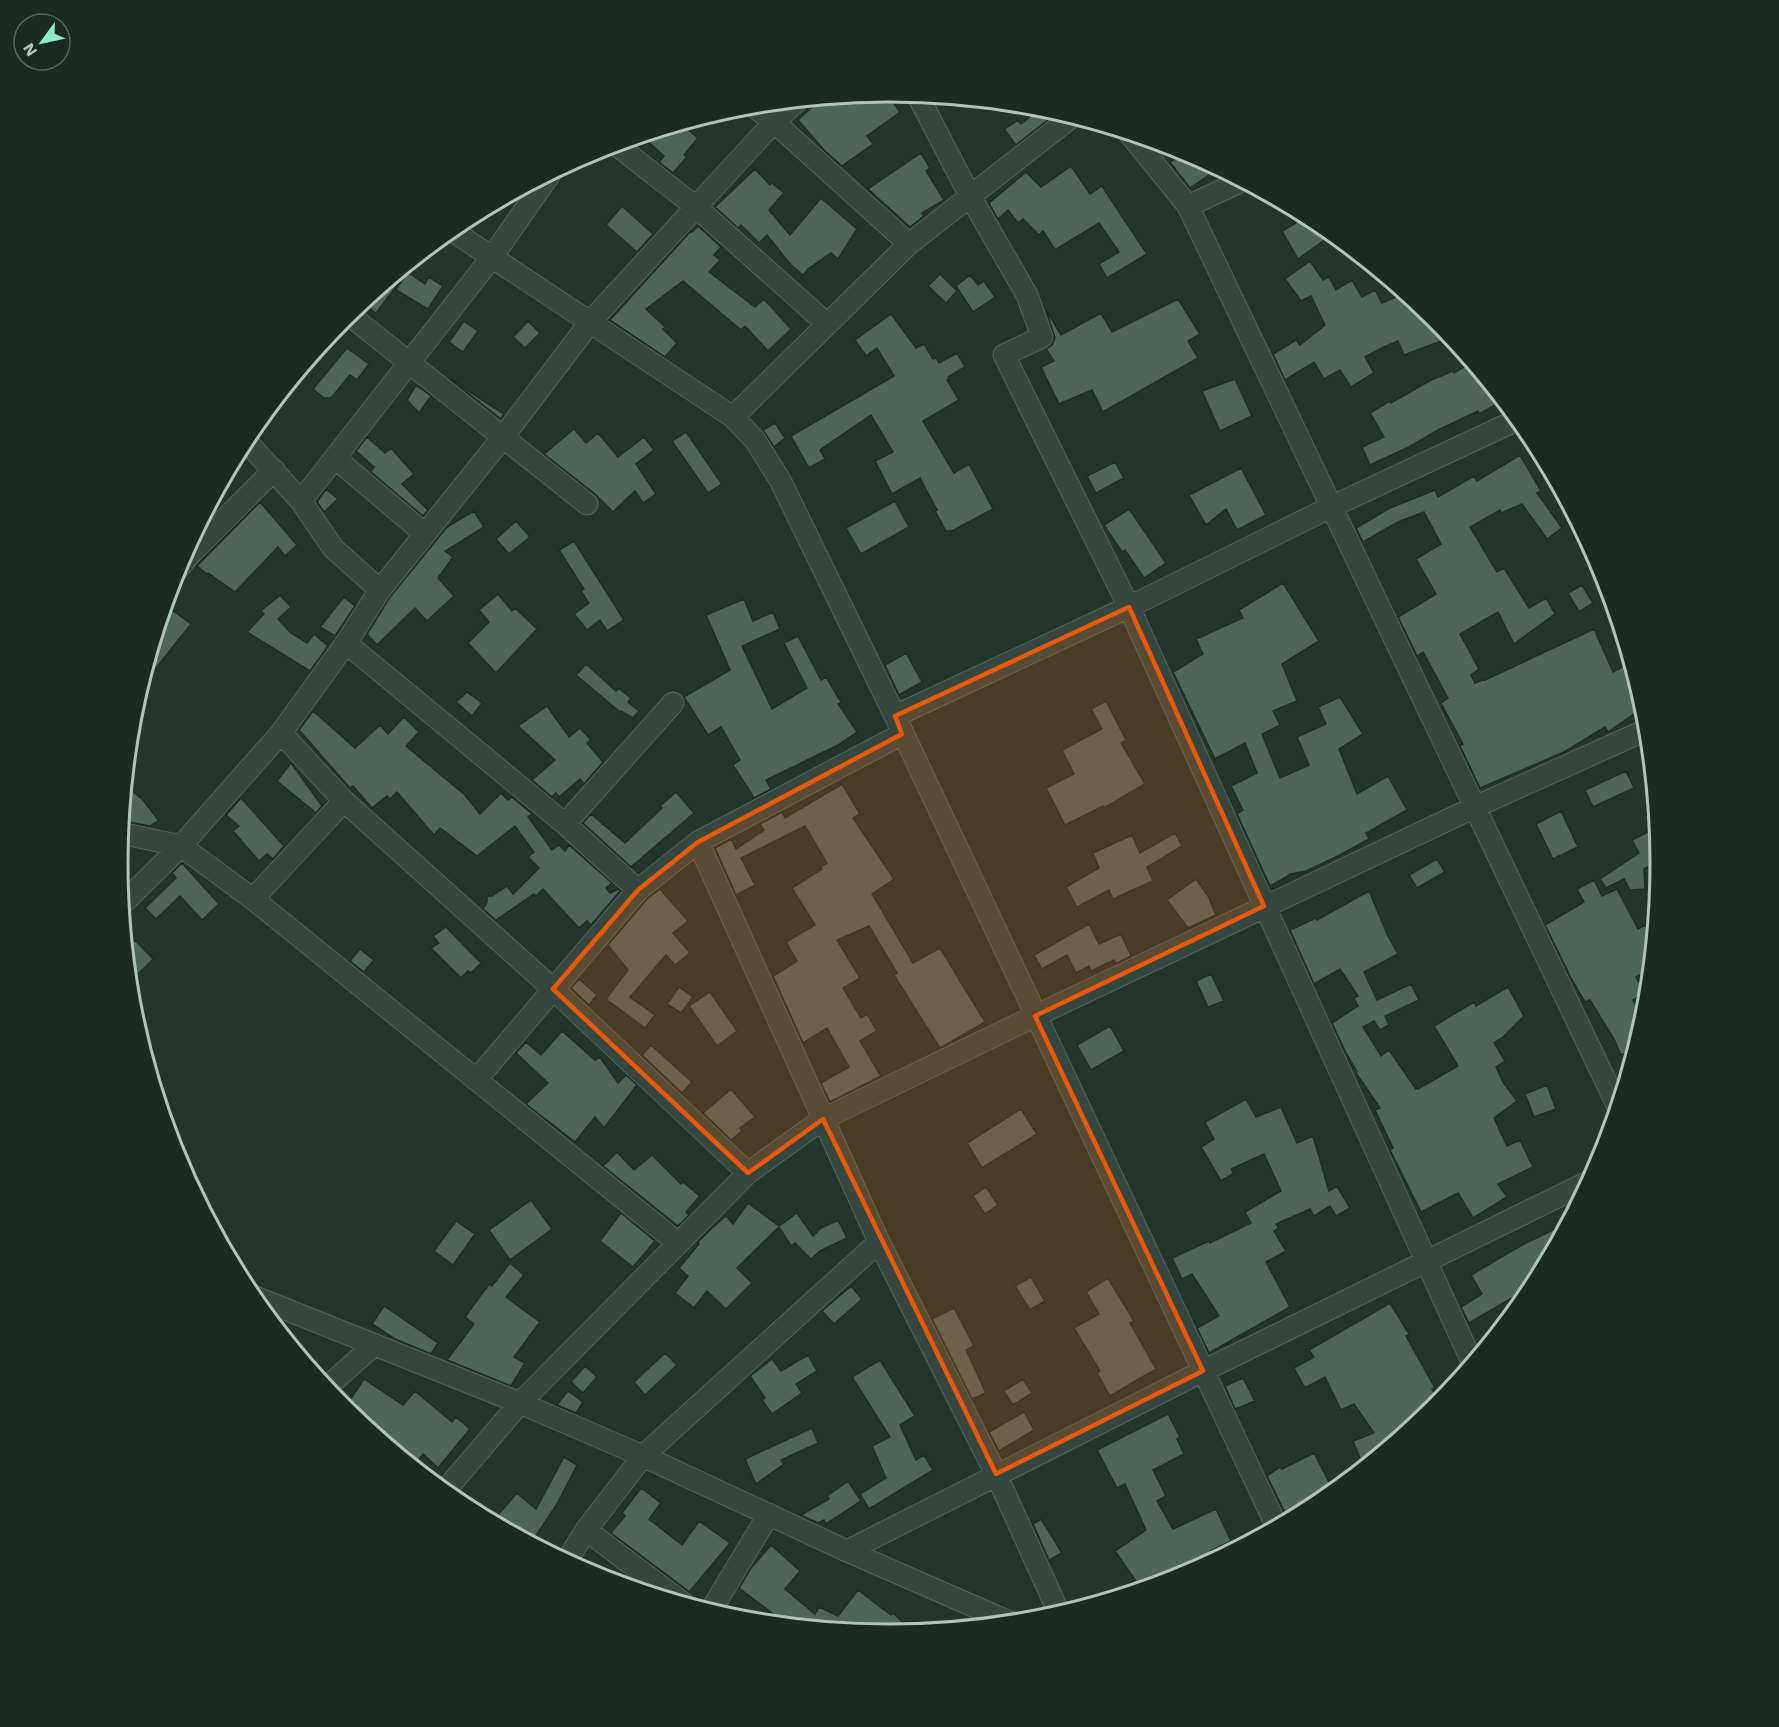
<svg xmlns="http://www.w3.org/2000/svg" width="1779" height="1727" viewBox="0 0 1779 1727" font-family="'Work Sans',sans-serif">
<rect width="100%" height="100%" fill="#23362d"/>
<path fill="#4e6559" stroke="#1d2e26" stroke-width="1.5" d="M886,92L900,112L867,136L873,144L842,166L825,151L798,120L822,98Z
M1042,107L1058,112L1016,145L1004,129L1018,120L1021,124Z
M681,124L698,138L684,155L687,157L673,173L659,162L664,156L642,136Z
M1187,151L1219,168L1190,188L1170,162Z
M921,153L930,168L926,171L944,200L922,213L924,216L910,227L868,189Z
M1071,166L1090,194L1102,186L1147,254L1107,278L1099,264L1119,252L1099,223L1055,250L1043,231L1039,235L1023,219L1018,223L1008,210L998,219L989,203L1026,172L1041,187Z
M755,169L770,185L772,183L784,193L769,210L790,235L821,198L857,229L838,259L831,253L808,269L803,275L791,265L767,235L759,243L741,225L738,228L715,207Z
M1281,202L1319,222L1330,236L1298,259L1282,231L1296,223Z
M622,206L653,234L637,252L606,225Z
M698,226L721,247L714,255L720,260L709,272L755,307L764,299L791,329L768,351L745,326L741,330L683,281L646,309L665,327L663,329L677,343L665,357L610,320L691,231L692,232Z
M1310,261L1323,280L1329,277L1336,290L1352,280L1362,297L1375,290L1382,303L1405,293L1411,297L1421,317L1428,312L1452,337L1404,355L1398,341L1382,348L1365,357L1374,373L1351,387L1340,370L1324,379L1314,362L1285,380L1273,354L1296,340L1300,345L1325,325L1311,296L1301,301L1285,279Z
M400,271L405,275L376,313L362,303Z
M407,272L425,284L429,277L443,286L428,309L396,290Z
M940,274L957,291L946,303L928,286Z
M970,275L978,285L984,281L995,297L973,312L956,286Z
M1178,299L1200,334L1188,341L1198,358L1103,412L1092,390L1059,404L1041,367L1054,361L1046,349L1052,345L1055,338L1046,310L1061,335L1101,313L1112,332Z
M891,314L916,348L924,344L933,359L936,358L939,363L957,353L965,367L948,377L949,379L947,380L959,400L923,421L954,473L969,464L993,509L952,531H946L935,511L937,510L920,478L892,494L875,461L893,452L871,415L820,450L825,459L809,468L791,436L894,376L877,348L866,356L855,340Z
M464,321L478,331L463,352L449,342Z
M528,321L540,333L525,348L513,337Z
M347,348L369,364L357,380L350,375L331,398H324L313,389Z
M1472,362L1481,374L1499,403L1479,414L1478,411L1438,430L1409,447L1370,465L1362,447L1384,437L1370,413L1390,401L1391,403L1431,380L1453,371L1454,373Z
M450,379L504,414L501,419Z
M1235,379L1252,416L1220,431L1202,391Z
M416,385L431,396L419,413L407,400Z
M775,423L785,438L774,447L763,430Z
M574,429L586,443L598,433L618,457L644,437L654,450L636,464L656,494L643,503L635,491L613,512L595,494L544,454Z
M686,432L722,484L708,493L672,441Z
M367,437L385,453L391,448L414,474L402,484L428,510L423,516L371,472L374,467L356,451Z
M1520,455L1541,491L1537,493L1562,528L1547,539L1522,504L1501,513L1500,510L1470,527L1497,572L1504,568L1529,608L1546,598L1555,614L1514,644L1498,612L1460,634L1479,669L1471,675L1475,683L1485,679V680L1594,629L1613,672L1626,665L1641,694L1645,706L1608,732L1605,727L1564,752L1480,788L1460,746L1463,744L1441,703L1448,698L1423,652L1417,656L1398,617L1436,594L1416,559L1441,544L1424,512L1398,522L1363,542L1356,528L1390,508L1435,490L1438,497L1474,476L1477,481Z
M1115,462L1124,478L1096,493L1087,476Z
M1241,468L1266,515L1237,530L1226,509L1206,525L1189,495Z
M326,489L338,499L324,512L317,502Z
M895,501L909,527L861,554L846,528Z
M260,502L297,545L285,556L278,547L235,592L208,573L207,574L197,566Z
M1129,509L1166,563L1144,578L1125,550L1122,552L1104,525Z
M474,511L484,527L445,551L453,557L438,578L454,596L427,621L415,608L377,645L367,634L390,597L447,527Z
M516,521L530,537L509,554L496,539Z
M574,541L624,620L607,631L600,620L587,630L574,614L589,603L581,591L584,589L559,550Z
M1283,583L1319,641L1282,664L1297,701L1273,711L1280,725L1262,734L1280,778L1309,765L1297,737L1326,724L1318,707L1340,697L1363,734L1339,749L1357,794L1388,776L1407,810L1366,833L1369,839L1338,856L1306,871L1291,874L1270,886L1237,814L1243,810L1231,786L1257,773L1245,743L1215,759L1173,672L1203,654L1196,639L1243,618L1239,610Z
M1582,585L1593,603L1579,612L1568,593Z
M498,594L512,611L515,608L537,629L496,673L468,643L489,622L479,610Z
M280,595L291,607L278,619L291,633L307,643L314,634L328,646L310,671L247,632L264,614L261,611Z
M344,597L355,606L335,636L320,627Z
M744,599L753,621L773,612L780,629L742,646L772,709L807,688L784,643L798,636L821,680L826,677L841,702L838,704L857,732L838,745L766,780L771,789L754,798L733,765L740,760L721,727L708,735L684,697L730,670L706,615Z
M164,610H172L191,624L141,687Z
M906,653L922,682L899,695L885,665Z
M586,664L616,691L618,688L631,698L628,702L639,711L633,718L621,711L620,712L576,675Z
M467,692L482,703L472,716L456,702Z
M1106,701L1126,740L1121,743L1145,784L1104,808L1103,806L1065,825L1046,788L1074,774L1062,750L1102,729L1091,709Z
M547,706L569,737L580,728L591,740L587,743L603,762L584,784L580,779L559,797L556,793L552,797L532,780L555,760L518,726Z
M313,711L355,748L380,725L388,734L404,717L419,732L406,746L465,795L480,814L501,793L508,800L512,797L532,814L528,817L552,850L559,845L565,851L569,845L612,883L606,888L610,893L618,889L620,891L591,925L587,921L579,928L543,889L536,896L534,894L496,920L483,909L487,902V896H492L507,886L513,894L539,868L528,857L534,852L515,826L477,856L440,828L434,835L397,792L390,799L387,796L372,808L353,786L350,788L299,730Z
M291,763L322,806L316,813L277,781Z
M1626,771L1634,788L1593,807L1585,790Z
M842,784L860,814L853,818L894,879L872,894L913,963L940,948L985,1022L940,1048L894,975L897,973L869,926L837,940L860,978L843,988L861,1018L867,1014L877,1031L860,1041L881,1076L830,1102L821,1083L849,1067L827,1028L803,1043L773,976L797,961L786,942L815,925L792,888L822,869L821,867L827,863L805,826L741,858L755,885L736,895L715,848L731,839L736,849L764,830L760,824L782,812L785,818Z
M125,785L143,800L159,821L150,826L129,822L123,812Z
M676,792L694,813L631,867L583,823L591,814L625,843L662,808L660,806Z
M241,798L284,846L273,859L267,854L259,861L233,831L239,826L226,815Z
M1561,811L1578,847L1553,859L1536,824Z
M1658,827L1661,860L1644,869L1645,889L1630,890L1624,879L1606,888L1600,879L1639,853L1632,840Z
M1175,833L1182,846L1147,867L1153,881L1113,899L1109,890L1077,907L1066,887L1099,868L1093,853L1132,835L1140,853Z
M1437,859L1445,872L1417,888L1409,875Z
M182,863L219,904L202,920L180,896L156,919L145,908L176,878L172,873Z
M1196,879L1208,896L1216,915L1188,928L1167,900Z
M1594,880L1602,896L1617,889L1638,929L1645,925L1647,929L1656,924L1651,969L1636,977L1645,993L1633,1000L1644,1022L1636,1049L1621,1055L1614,1039L1590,1000L1585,1002L1572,980L1545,925L1584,902L1577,889Z
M660,889L688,921L673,933L690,953L675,965L666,955L630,997L655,1015L645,1028L606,999L628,970L608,945L647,899Z
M1369,891L1388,936L1398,954L1364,972L1377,1000L1411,984L1419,1000L1385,1016L1389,1025L1380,1030L1374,1021L1363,1027L1381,1056L1389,1050L1416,1089H1418L1458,1066L1434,1026L1474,1002L1476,1006L1508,987L1524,1016L1503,1037L1494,1043L1505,1061L1496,1067L1503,1082L1517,1101L1494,1118L1507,1146L1520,1140L1533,1167L1498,1184L1507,1197L1473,1218L1458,1193L1421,1212L1390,1150L1393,1148L1375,1110L1380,1108L1356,1073L1357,1072L1346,1053L1332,1023L1358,1006L1354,998L1358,996L1340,969L1314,984L1290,930L1316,918L1317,920Z
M1089,924L1099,944L1121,934L1131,956L1116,964L1114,960L1091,971L1089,966L1076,973L1067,955L1042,969L1034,955Z
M446,927L481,963L471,973L468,971L461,978L431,948L439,943L433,936Z
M135,940L153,959L129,983L126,949Z
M360,949L374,960L364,972L350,961Z
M1211,974L1224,1001L1208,1007L1196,981Z
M579,979L597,995L589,1005L571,988Z
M679,987L693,997L681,1013L667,1004Z
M710,992L737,1031L717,1046L689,1006Z
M1110,1026L1124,1051L1091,1070L1077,1045Z
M562,1031L595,1060L600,1057L618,1083L626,1075L637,1085L604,1128L595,1117L575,1142L526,1104L548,1083L516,1053L526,1042L541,1055Z
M651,1045L692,1082L682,1093L642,1055Z
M1547,1085L1556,1109L1534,1117L1525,1094Z
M731,1089L755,1117L740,1128L742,1131L731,1140L703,1113Z
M1246,1099L1256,1117L1281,1107L1297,1143L1313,1136L1329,1191L1337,1186L1350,1208L1336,1216L1330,1206L1314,1216L1310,1209L1276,1224L1279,1228L1274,1231L1286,1251L1266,1262L1290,1307L1209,1353L1197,1328L1219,1316L1192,1274L1182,1279L1172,1258L1209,1241L1210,1243L1251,1223L1245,1212L1281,1191L1264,1154L1231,1169L1234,1173L1221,1181L1201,1147L1214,1139L1205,1122Z
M1021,1109L1037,1134L982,1168L967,1143Z
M617,1152L634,1170L652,1155L681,1184L683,1182L700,1196L686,1212L689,1215L678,1226L603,1166Z
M986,1187L998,1205L985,1214L973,1196Z
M531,1200L552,1229L510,1260L489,1230Z
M748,1203L779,1226L797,1213L813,1236L821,1228L838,1220L847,1238L820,1251L811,1259L795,1243L791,1246L779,1227L737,1268L752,1283L726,1309L707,1291L694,1308L675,1293L688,1276L679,1268L699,1244L697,1243L711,1229L726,1216L733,1224Z
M621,1213L655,1241L633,1267L600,1241Z
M456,1221L475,1234L453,1265L434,1251Z
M1568,1223L1547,1264L1536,1269L1540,1276L1536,1284L1469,1323L1461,1307L1482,1294L1471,1275L1522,1245Z
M510,1263L524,1275L506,1297L540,1322L514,1357L525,1363L511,1386L447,1360L474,1324L465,1317L489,1284L492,1286Z
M1031,1277L1045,1301L1030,1310L1015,1286Z
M1108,1278L1134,1321L1130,1323L1156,1369L1110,1396L1097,1373L1100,1371L1074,1328L1099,1314L1086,1292Z
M851,1286L862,1299L834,1324L822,1311Z
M1390,1303L1409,1334L1406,1336L1435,1388L1432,1389L1440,1403L1435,1410L1364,1468L1353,1441L1374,1433L1354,1404L1341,1410L1325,1377L1305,1388L1294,1368L1314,1357L1309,1350Z
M384,1306L438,1343L431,1354L395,1339L372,1324Z
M954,1308L974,1346L966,1350L986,1393L972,1399L932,1319Z
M665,1353L677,1365L645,1395L634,1382Z
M808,1355L817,1371L796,1384L802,1393L772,1414L762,1400L765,1398L750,1376L772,1359L781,1371Z
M880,1360L915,1416L900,1425L916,1460L924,1455L933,1470L869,1509L860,1494L886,1478L872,1446L890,1437L852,1377Z
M585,1366L597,1377L583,1393L571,1382Z
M1243,1378L1255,1401L1235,1409L1225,1386Z
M364,1379L403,1405L415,1391L452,1422L456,1417L470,1429L438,1468L423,1454L414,1467L401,1457L405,1451L369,1424L366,1428L350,1414L356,1404L350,1400Z
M1023,1379L1032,1393L1013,1405L1004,1391Z
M568,1391L583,1402L576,1413L557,1405Z
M1024,1412L1034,1430L999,1451L989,1432Z
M1168,1414L1180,1437L1177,1439L1184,1454L1153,1470L1166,1496L1157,1501L1173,1529L1216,1509L1231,1541L1210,1551L1216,1560L1185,1577L1142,1590L1115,1551L1146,1530L1125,1484L1117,1488L1097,1450Z
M812,1428L818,1443L781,1460L784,1464L756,1484L745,1459Z
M1314,1453L1334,1492L1318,1506L1289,1521L1267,1476L1280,1467L1282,1469Z
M564,1457L577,1465L557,1504L531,1543L492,1522L517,1493L536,1509Z
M848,1481L861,1501L826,1524L824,1520L818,1523L801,1515L829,1499L827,1496Z
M641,1488L661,1503L649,1519L682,1545L699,1521L730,1543L690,1591L691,1593L611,1533L625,1516L622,1513Z
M1041,1519L1062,1553L1049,1560L1033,1524Z
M771,1545L800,1571L785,1589L815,1614L819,1607L838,1616L858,1590L891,1615L893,1613L914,1633L890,1635L788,1625L739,1588L751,1568Z"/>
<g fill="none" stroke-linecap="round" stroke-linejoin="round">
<g stroke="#54655d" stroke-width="23">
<path id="minor" d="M917,94L970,196L1027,295L1042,337L1004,355L1129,607L1473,1364
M752,105L774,122L909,244
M1129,133L1188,206L1618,1107
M615,144L696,207L827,324
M1188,206L1242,181
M451,230L733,417L755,440L780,480L895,716L1277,1527
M348,314L587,504
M733,417L909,244L1073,116
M245,440L301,501L333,548L380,590
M335,458L425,534
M301,501L492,257L550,174
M175,572L191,553L274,470
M346,643L565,824L638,890
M895,716L1129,607L1331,507L1519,419
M281,733L344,801L553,989L748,1173
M565,824L673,703
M120,833L181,846L253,899L678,1243
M698,842L879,1242L996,1474L1060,1615
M253,899L344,801
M122,904L181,846L281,733L346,643L380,590L503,437L591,321L774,122L797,101
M476,1080L638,890L698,842L902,734
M250,1295L520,1403L643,1456L847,1551L1012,1623
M326,1388L373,1346
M444,1492L520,1403L748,1173L823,1119L1035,1016L1475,807L1648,729
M586,1530L684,1604
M847,1551L1203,1371L1592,1180
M566,1562L586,1530L643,1456L879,1242
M710,1612L769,1514"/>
</g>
<use href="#minor" stroke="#36473f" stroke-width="21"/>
</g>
<path fill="#e8590c" fill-opacity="0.2" stroke="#e8590c" stroke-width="4.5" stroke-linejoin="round" d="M1129,607L1264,906L1035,1016L1203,1371L996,1474L823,1119L748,1173L553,989L638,890L698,842L902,734L895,716Z"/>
<path d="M0 0H1779V1727H0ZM128 863a761 761 0 1 1 1522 0a761 761 0 1 1-1522 0Z" fill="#1b2b24" fill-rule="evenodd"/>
<path fill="none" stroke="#b1c3bb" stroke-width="3" d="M128 863a761 761 0 1 1 1522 0a761 761 0 1 1-1522 0Z"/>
<g transform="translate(42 42) rotate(237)"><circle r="28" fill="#1b2b24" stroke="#576860" stroke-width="1.5"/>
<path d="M0-4.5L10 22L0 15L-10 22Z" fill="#8cedc2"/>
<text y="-9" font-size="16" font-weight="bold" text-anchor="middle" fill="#b1c3bb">N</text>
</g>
</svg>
